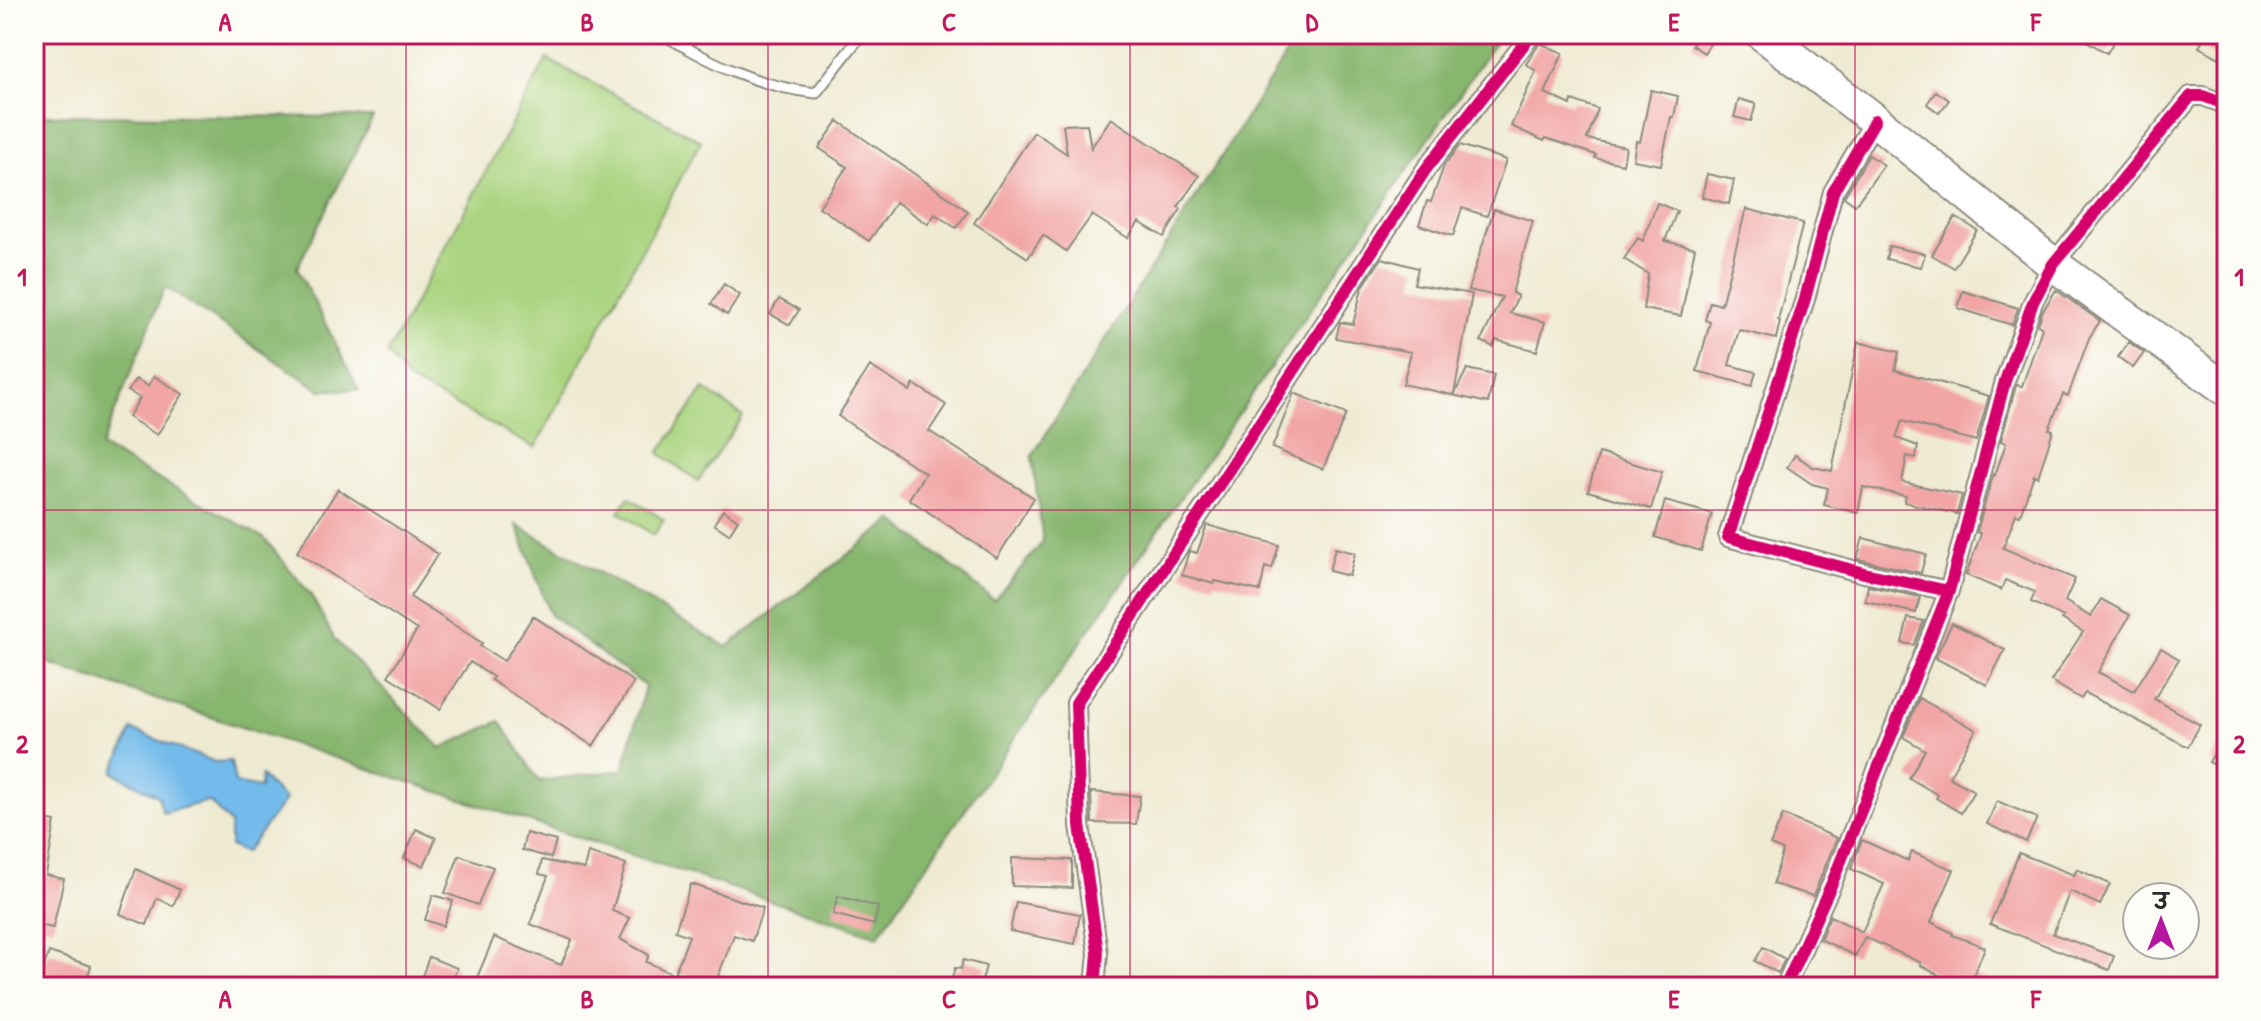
<svg xmlns="http://www.w3.org/2000/svg" width="2261" height="1021" viewBox="0 0 2261 1021" font-family="'Patrick Hand','Playpen Sans Deva',sans-serif">
<rect width="100%" height="100%" fill="#fdfcf7"/>
<filter id="ink" filterUnits="userSpaceOnUse"><feTurbulence type="fractalNoise" baseFrequency=".0125" numOctaves="2"/><feDisplacementMap in="SourceGraphic" scale="16" xChannelSelector="R" yChannelSelector="G"/><feConvolveMatrix kernelMatrix="1 2 1 2 8 2 1 2 1" color-interpolation-filters="sRGB"/></filter>
<filter id="wash" filterUnits="userSpaceOnUse"><feTurbulence type="fractalNoise" baseFrequency=".006" numOctaves="4" result="noise"/><feDisplacementMap in="SourceGraphic" scale="32" xChannelSelector="R" yChannelSelector="G"/><feGaussianBlur stdDeviation="1.8" result="paint"/><feColorMatrix in="noise" values="0 0 0 0 0 0 0 0 0 0 0 0 0 0 0 0 0 1.4 0 .05"/><feComposite in="paint" operator="in"/></filter>
<g filter="url(#wash)">
<rect width="100%" height="100%" fill="#efebd3"/>
<path fill="#aad480" stroke="#6a8056" stroke-width="2" d="M547,59L701,141L535,448L408,380L387,354Z
M704,389L743,416L698,481L659,453Z
M629,497L664,520L654,535L619,512Z"/>
<path fill="#87b66e" stroke="#59704c" stroke-width="2" d="M1299,34H1501L878,936L34,659V115L373,117L297,268L359,390H320L165,287L101,447L264,538L311,595L335,640L441,748L500,721L539,781L623,770L645,686L550,615L517,525L727,647L893,520L994,600L1043,542L1032,456Z"/>
<path fill="#73bbeb" stroke="#4f738b" stroke-width="2" d="M132,730L215,762L231,761L235,783L260,788L261,776L285,800L245,853L230,846V824L209,801L163,813L158,796L113,772Z"/>
<g id="blocks">
<path fill="#f1a5a4" d="M1699,34H1716L1704,53L1692,45Z
M2075,34H2118L2107,53Z
M2206,34H2227V62L2199,47Z
M1540,43L1563,53L1545,93L1571,105L1572,100L1598,109L1587,139L1626,147L1623,164L1595,158L1596,155L1546,138L1544,141L1511,126L1536,71L1526,64Z
M1651,90L1678,96L1674,117H1671L1661,165L1633,160L1636,141L1640,142Z
M1936,91L1949,100L1939,113L1927,104Z
M1739,99L1756,104L1751,121L1734,117Z
M1111,118L1199,176L1178,207L1181,209L1164,237L1139,222L1128,238L1092,215L1066,251L1043,235L1028,258L974,223L1034,132L1067,154L1063,125L1087,124L1091,148Z
M838,121L968,211L956,228L935,214L928,224L896,202L869,241L819,207L847,167L819,148Z
M1460,145L1506,160L1487,216L1462,208L1453,236L1419,225L1427,201L1431,202L1444,166Z
M1869,155L1884,165L1855,205L1844,197Z
M1707,174L1734,180L1729,204L1702,197Z
M1657,203L1677,211L1665,241L1695,248L1681,316L1643,309L1648,274L1624,259L1638,238L1643,241Z
M1494,209L1533,221L1512,293L1518,296L1510,313L1545,322L1537,351L1496,340L1493,347L1481,341L1502,297L1468,290Z
M1746,209L1803,223L1778,320L1780,321L1776,339L1739,330L1729,365L1756,372L1752,386L1697,371L1710,322L1705,320L1710,302L1721,305Z
M1955,217L1977,230L1954,268L1932,255Z
M1889,246L1925,254L1921,267L1886,259Z
M1382,258L1418,268L1414,284L1472,294L1454,395L1467,369L1494,375L1488,403L1403,384L1411,352L1336,338L1340,322L1353,324L1362,288Z
M724,284L740,295L727,315L711,304Z
M2056,290L2100,321L2089,338L2068,396L2063,394L2049,429L2053,430L2038,477L2034,475L2020,515L2016,514L2003,548L2075,579L2065,601L2091,617L2101,599L2130,615L2098,672L2134,691L2161,648L2179,659L2154,699L2200,725L2188,747L2085,693L2081,699L2051,681L2083,632L2062,619L2064,617L2031,602L2035,592L2005,580L2001,590L1966,575L1981,534L1977,532L1993,474L1995,475L2006,443L2001,441L2016,385L2022,386L2042,328L2038,325L2042,312Z
M1963,291L2018,308L2012,325L1958,308Z
M779,299L799,310L790,325L770,314Z
M1858,342L1899,352L1895,370L1989,396L1976,441L1902,421L1896,438L1918,446L1916,458L1907,456L1902,482L1962,495L1957,514L1904,502L1906,496L1863,487L1858,513L1824,505L1828,488L1812,484L1787,467L1795,455L1813,467L1832,471Z
M2129,342L2144,353L2133,368L2118,357Z
M870,366L910,391L914,384L946,405L929,431L1034,498L997,558L909,499L925,473L838,416Z
M154,376L183,394L157,435L128,417L140,398L128,391L136,379L148,386Z
M1294,393L1346,414L1323,469L1272,448Z
M1599,453L1662,472L1651,509L1588,491Z
M338,489L438,554L410,597L482,643L480,646L504,661L533,616L634,682L593,746L491,680L493,677L470,662L440,709L388,676L417,630L297,552Z
M1665,501L1712,514L1701,551L1655,537Z
M723,510L738,520L729,534L714,524Z
M1207,525L1279,545L1272,569L1265,567L1260,591L1215,581L1214,584L1182,575L1188,554L1190,551L1197,553Z
M1863,538L1926,554L1921,573L1857,559Z
M1335,548L1355,553L1349,576L1329,571Z
M1868,586L1920,597L1916,613L1865,601Z
M1908,618L1924,621L1914,645L1902,643Z
M1952,623L2005,650L1987,685L1935,658Z
M1919,698L1976,730L1949,777L1974,791L1961,813L1936,798L1938,795L1909,778L1925,750L1903,737Z
M2227,731V762L2222,769L2209,762Z
M1091,792L1140,796L1136,824L1092,823Z
M1997,801L2037,818L2026,842L1987,824Z
M1783,815L1837,838L1813,896L1773,884L1783,850L1770,845Z
M34,818L55,822L46,875L64,879L53,928L34,924Z
M416,829L436,838L424,866L404,858Z
M526,833L556,841L551,858L522,850Z
M1862,840L1908,861L1912,852L1954,870L1931,922L1953,933L1952,935L1985,947L1974,975L2002,987H1949L1952,982L1920,965L1921,963L1865,937L1855,956L1820,939L1830,916L1862,932L1884,884L1851,869Z
M588,853L626,864L612,911L630,918L620,939L649,955L646,962L670,972L664,987H473L494,937L561,965L572,940L530,924L548,876L539,874L542,860L584,869Z
M2019,853L2074,875L2077,869L2110,884L2100,905L2070,891L2053,934L2114,956L2109,970L1990,924Z
M459,855L493,867L478,905L445,893Z
M1012,858L1072,860V888L1012,886Z
M136,869L180,890L173,906L157,898L147,925L120,914Z
M691,884L763,908L752,941L734,935L714,987L675,972L689,936L675,931Z
M433,895L453,901L443,926L425,920Z
M838,896L878,907L874,925L833,914Z
M1016,902L1080,914L1075,944L1010,931Z
M1763,947L1785,959L1778,973L1755,961Z
M49,952L91,966L84,987H37Z
M429,957L457,968L450,987H442L421,979Z
M963,960L986,966L980,987L951,981L955,968L961,969Z"/>
</g>
</g>
<g filter="url(#ink)">
<use href="#blocks" fill-opacity="0" stroke="#8d8b7f" stroke-width="2"/>
<g fill="none" stroke-linecap="round" stroke-linejoin="round">
<g stroke="#8d8b7f" stroke-width="13">
<path id="lane" d="M662,34C712,63 758,87 816,93L862,34"/>
</g>
<g stroke="#8d8b7f" stroke-width="22">
<path id="street" d="M1875,120L1833,192L1805,299L1728,537L1864,573L1949,591
M1095,987L1098,953L1080,825L1076,703L1426,169L1532,34
M1785,987L1832,883L1949,591L2005,381L2033,302L2053,264L2191,96H2203L2227,105"/>
</g>
<g stroke="#8d8b7f" stroke-width="36">
<path id="highway" d="M1762,34L1875,120L2053,264L2227,390"/>
</g>
<use href="#lane" stroke="#fff" stroke-width="9"/>
<use href="#street" stroke="#fff" stroke-width="18"/>
<use href="#highway" stroke="#fff" stroke-width="32"/>
<g stroke="#fdfcf7" stroke-width="17">
<path id="cycleway" d="M1875,120L1833,192L1805,299L1728,537L1864,573L1949,591
M1095,987L1098,953L1080,825L1076,703L1426,169L1532,34
M1785,987L1832,883L1949,591L2005,381L2033,302L2053,264L2191,96H2203L2227,105"/>
</g>
<use href="#cycleway" stroke="#d6006c" stroke-width="12"/>
</g>
</g>
<path fill="none" stroke="#c2185b" stroke-width="2" stroke-opacity="0.55" d="M406,34V987M768,34V987M1130,34V987M1493,34V987M1855,34V987M34,510H2227"/>
<rect width="2261" height="1021" fill="none" stroke="#fdfcf7" stroke-width="88"/>
<g transform="translate(2161 921)"><circle r="38" fill="#fdfcf7" stroke="#a9a8a5" stroke-width="2"/>
<path d="M0-6L14 30L0 20L-14 30Z" fill="#b5179e"/>
<text y="-12" font-size="22" font-weight="bold" text-anchor="middle" fill="#2b2b2b">उ</text>
</g>
<rect x="44" y="44" width="2173" height="933" fill="none" stroke="#c2185b" stroke-width="3"/>
<g font-size="26" text-anchor="middle" font-weight="bold" fill="#c2185b">
<text x="225" y="31">A</text>
<text x="587" y="31">B</text>
<text x="949" y="31">C</text>
<text x="1312" y="31">D</text>
<text x="1674" y="31">E</text>
<text x="2036" y="31">F</text>
<text x="22" y="286">1</text>
<text x="2239" y="286">1</text>
<text x="22" y="753">2</text>
<text x="2239" y="753">2</text>
<text x="225" y="1008">A</text>
<text x="587" y="1008">B</text>
<text x="949" y="1008">C</text>
<text x="1312" y="1008">D</text>
<text x="1674" y="1008">E</text>
<text x="2036" y="1008">F</text>
</g>
</svg>
